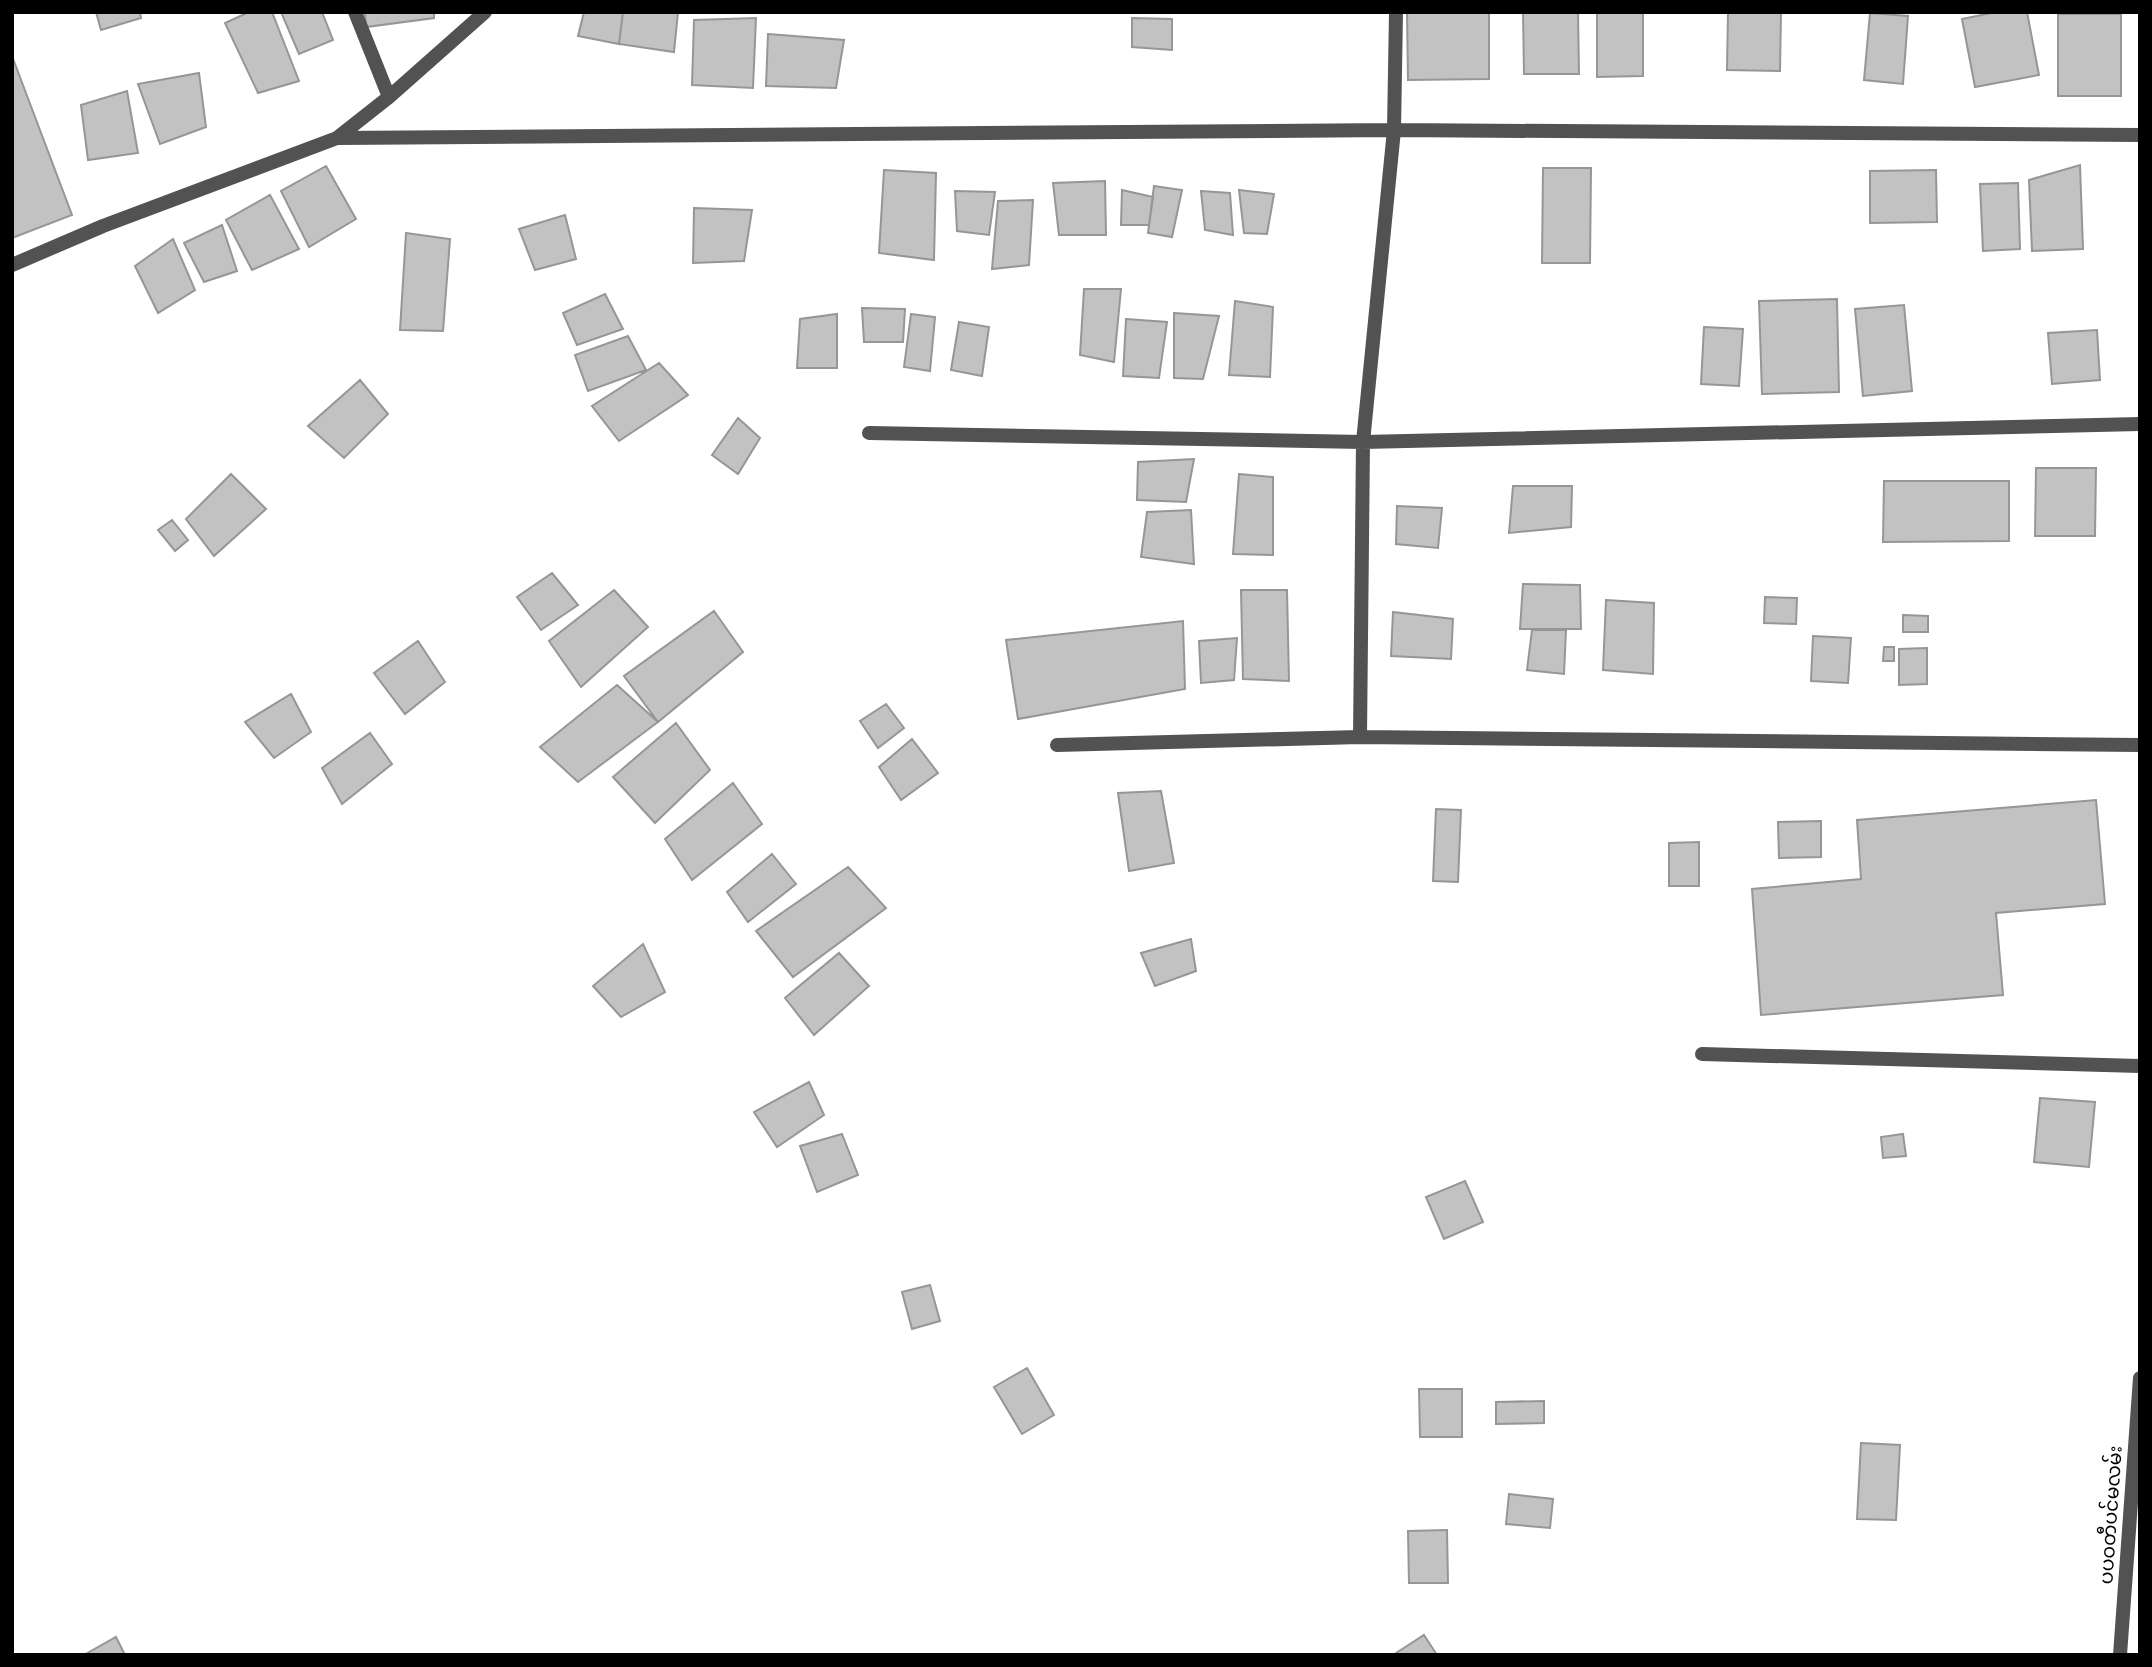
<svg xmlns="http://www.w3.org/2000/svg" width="2152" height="1667" viewBox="0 0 2152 1667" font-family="'PT Sans Narrow','Noto Sans Myanmar',sans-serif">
<rect width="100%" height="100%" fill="#fff"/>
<path fill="#c2c2c2" stroke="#969696" stroke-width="2" d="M96,12H140L141,18L101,30Z
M249,12H272L299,81L258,93L225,23Z
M281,12H322L333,40L299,54Z
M365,12H434V18L366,27Z
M584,12H623L619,44L578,36Z
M623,12H678L674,52L619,44Z
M1407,12H1489V79L1408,80Z
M1523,12H1578L1579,74H1524Z
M1728,12H1781L1780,71L1727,70Z
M1996,12H2027L2039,75L1975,87L1962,19Z
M1597,13H1643V76L1597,77Z
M1870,13L1908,16L1903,84L1864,80Z
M2058,14H2121V96H2058Z
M756,18L753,88L692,85L694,20Z
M1132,18L1172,19V50L1132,47Z
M768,34L844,40L836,88L766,86Z
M12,56L72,215L12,238Z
M199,73L206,127L160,144L138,84Z
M127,91L138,153L88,160L81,105Z
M2080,165L2083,249L2032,251L2029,180Z
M326,166L356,219L309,247L281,191Z
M1543,168H1591L1590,263H1542Z
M884,170L936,173L934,260L879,253Z
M1936,170L1937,222L1870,223V171Z
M1105,181L1106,235H1059L1053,183Z
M2018,183L2020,249L1983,251L1980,184Z
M1154,186L1182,190L1172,237L1148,233Z
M1122,190L1153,197L1149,225H1121Z
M1239,190L1274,194L1267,234L1244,233Z
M955,191L995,192L989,235L957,231Z
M1201,191L1230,193L1233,235L1205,230Z
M270,195L299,249L252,270L226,220Z
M1033,200L1029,265L992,269L998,201Z
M694,208L752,210L744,261L693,263Z
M565,215L576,259L535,270L519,229Z
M222,225L237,271L204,282L184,243Z
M406,233L450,239L443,331L400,330Z
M173,239L195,290L158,313L135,266Z
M1084,289H1121L1114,362L1080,355Z
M605,294L623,329L577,345L563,313Z
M1837,299L1839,392L1762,394L1759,301Z
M1235,301L1273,307L1270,377L1229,375Z
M1904,305L1912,391L1863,396L1855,309Z
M862,308L905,309L903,342H864Z
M1174,313L1219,316L1203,379L1174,378Z
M837,314V368H797L800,319Z
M911,314L935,317L930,371L904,367Z
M1126,319L1167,322L1159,378L1123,376Z
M959,322L989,327L982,376L951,370Z
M1704,327L1743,329L1739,386L1701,384Z
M2097,330L2100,380L2052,384L2048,333Z
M628,336L646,370L588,391L575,355Z
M659,363L688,395L619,441L592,406Z
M360,380L388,414L344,458L308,426Z
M738,418L760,438L738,474L712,455Z
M1194,459L1186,502L1137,500L1138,462Z
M2036,468H2096L2095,536H2035Z
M231,474L266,509L214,556L186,519Z
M1239,474L1273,477V555L1233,554Z
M1884,481H2009V541L1883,542Z
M1513,486H1572L1571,527L1509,533Z
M1397,506L1442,508L1438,548L1396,544Z
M1191,510L1194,564L1141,557L1147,512Z
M172,520L188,540L175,551L158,530Z
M552,573L578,605L541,630L517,597Z
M1523,584L1580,585L1581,629H1520Z
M614,590L648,627L581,687L549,641Z
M1241,590H1287L1289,681L1243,679Z
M1765,597L1797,598L1796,624L1764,623Z
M1606,600L1654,603L1653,674L1603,670Z
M714,611L743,652L658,722L624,676Z
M1393,612L1453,619L1451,659L1391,656Z
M1903,615L1928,616V632H1903Z
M1183,621L1185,689L1018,719L1006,640Z
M1532,630H1566L1564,674L1527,670Z
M1813,636L1851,638L1848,683L1811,681Z
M1237,638L1234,680L1201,683L1199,641Z
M418,641L445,682L405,714L374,673Z
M1884,647H1894V661H1883Z
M1927,648V684L1899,685V649Z
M617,685L658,722L578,782L540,747Z
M291,694L311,732L274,758L245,722Z
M886,704L904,728L878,748L860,721Z
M676,723L710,770L655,823L613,777Z
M370,733L392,764L342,804L322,768Z
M912,739L938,773L901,800L879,767Z
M733,783L762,824L692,880L665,839Z
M1161,791L1174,863L1129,871L1118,793Z
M2096,800L2105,904L1996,913L2003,995L1761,1015L1752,889L1861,879L1857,820Z
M1436,809L1461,810L1458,882L1433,881Z
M1821,821V857L1779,858L1778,822Z
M1699,842V886H1669V843Z
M772,854L796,884L748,922L727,892Z
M848,867L886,908L793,977L756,931Z
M1191,939L1196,971L1155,986L1141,953Z
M643,944L665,992L621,1017L593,986Z
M839,953L869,986L814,1035L785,998Z
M809,1082L824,1115L777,1147L754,1112Z
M2040,1098L2095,1102L2089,1167L2034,1162Z
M842,1134L858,1175L817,1192L800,1146Z
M1903,1134L1906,1156L1883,1158L1881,1137Z
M1465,1181L1483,1222L1444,1239L1426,1197Z
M930,1285L940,1321L912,1329L902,1292Z
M1027,1368L1054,1415L1022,1434L994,1387Z
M1419,1389H1462V1437H1420Z
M1544,1401V1423L1496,1424V1402Z
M1861,1443L1900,1445L1896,1520L1857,1519Z
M1509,1494L1553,1499L1550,1528L1506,1524Z
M1447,1530L1448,1583H1409L1408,1531Z
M1424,1635L1437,1655H1397L1396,1653Z
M116,1637L125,1655H84Z"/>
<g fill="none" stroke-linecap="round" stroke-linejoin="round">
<path stroke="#525252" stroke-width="14" d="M355,12L389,97
M337,138L1394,130L2140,135
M12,265L103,226L337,138L389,97L485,12
M869,433L1363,442L2140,424
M1360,737L1363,442L1394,130L1396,12
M1057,745L1360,737L2140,745
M1702,1054L2140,1066
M2120,1655L2140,1378"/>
</g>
<g text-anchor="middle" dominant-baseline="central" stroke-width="5" stroke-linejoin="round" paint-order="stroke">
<g font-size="19" fill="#000" stroke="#fff">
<text transform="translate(2110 1515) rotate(-86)">ပပဝတီပင်မလမ်း</text>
</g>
</g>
<rect width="2152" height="1667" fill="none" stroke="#000000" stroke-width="28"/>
</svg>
